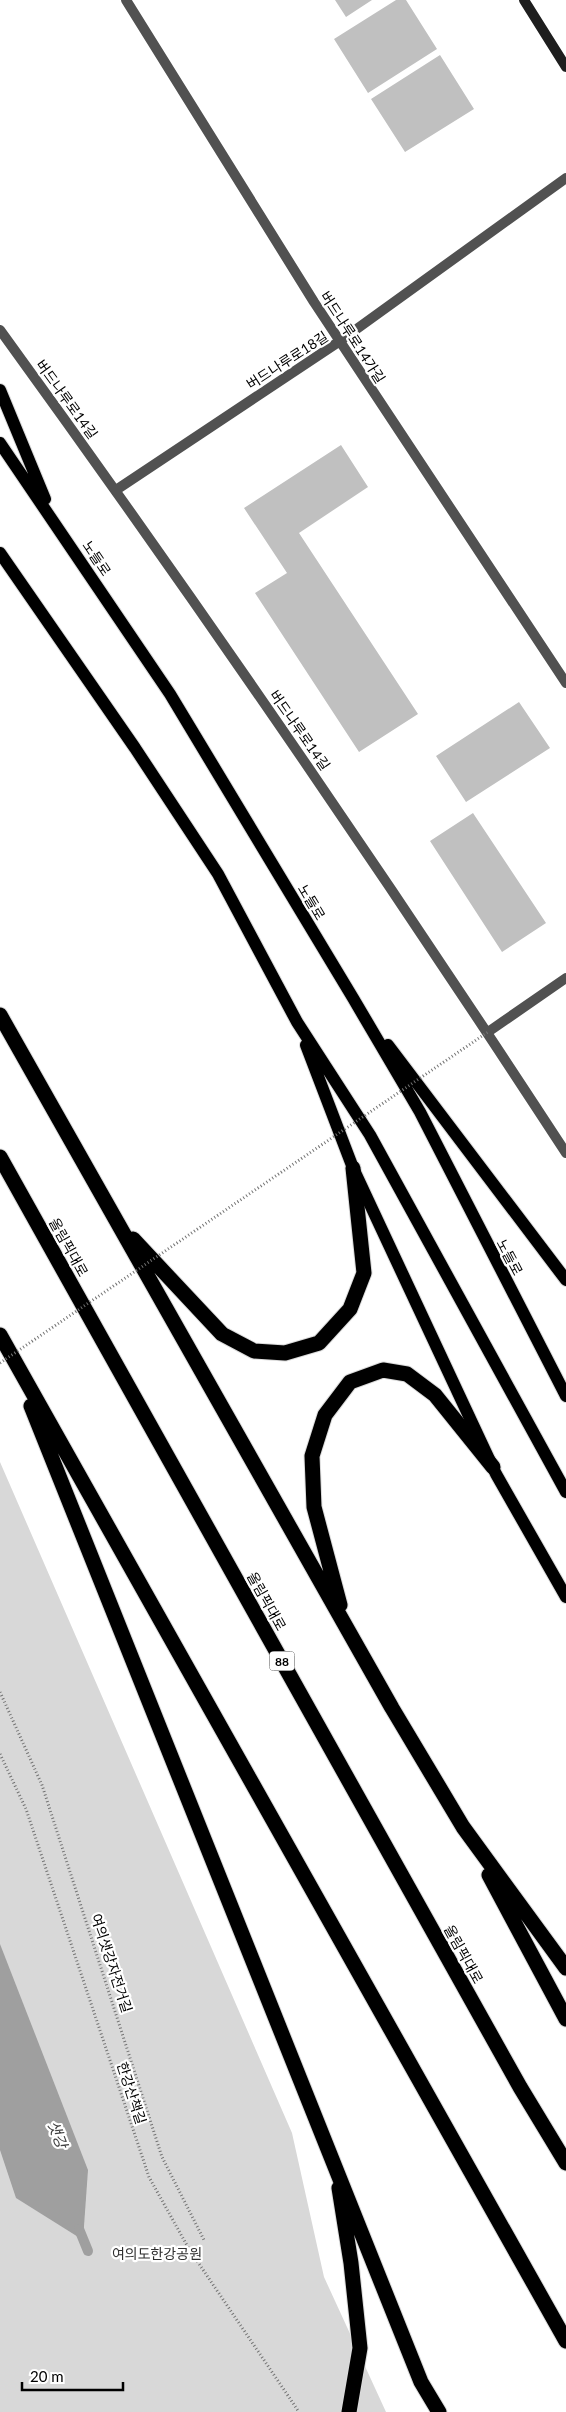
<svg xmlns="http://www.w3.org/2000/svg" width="566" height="2412" viewBox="0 0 566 2412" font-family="Lato,'Noto Sans KR',sans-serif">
<rect width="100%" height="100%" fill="#fff"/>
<path fill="#d8d8d8" d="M0,1462L292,2133L324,2277L386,2412H0Z"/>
<path fill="#9f9f9f" d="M0,1944L88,2170L83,2240L16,2198L0,2150Z"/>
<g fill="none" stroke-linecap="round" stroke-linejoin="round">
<path stroke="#9f9f9f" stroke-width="10" d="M79,2229L88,2251"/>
</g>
<path fill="#c0c0c0" d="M335,0H372L346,17Z
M396,0H406L437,49L368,93L334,39Z
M440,55L474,109L405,152L371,99Z
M341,445L368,487L299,533L418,714L359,752L255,593L287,573L244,508Z
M519,702L550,748L466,802L436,756Z
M473,813L546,923L502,952L430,841Z"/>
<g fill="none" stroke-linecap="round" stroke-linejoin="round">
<g stroke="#dbdbdb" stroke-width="14">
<path id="primary" d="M0,390L45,499
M0,443L170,694L353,998L420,1112L566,1396
M0,553L135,748L218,874L297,1022L370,1135L566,1492
M306,1045L353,1168L496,1474L566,1597
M388,1045L566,1280"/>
</g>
<g stroke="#dbdbdb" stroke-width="17">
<path id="highway" d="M0,1015L392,1708L463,1827L566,1968
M0,1157L520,2087L566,2163
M133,1239L222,1334L254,1351L285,1353L319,1343L350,1309L364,1273L353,1168
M0,1335L566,2341
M31,1406C160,1732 294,2056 421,2382L439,2412
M340,1605L314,1507L312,1456L325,1415L350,1382L383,1370L407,1374L435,1395L493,1467
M489,1875L566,2019
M339,2188L351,2263L360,2348L349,2412"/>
</g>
<path stroke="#737373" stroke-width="3" stroke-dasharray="1 2.5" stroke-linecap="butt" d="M0,1692L42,1785L162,2157L204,2240
M0,1754L26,1809L149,2177L189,2249L299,2412"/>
<path stroke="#515151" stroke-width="10" d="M126,0L314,302L566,683
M0,330C196,600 384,874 566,1153
M116,490L340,341L566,178
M488,1032L566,978"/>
<path stroke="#1e1e1e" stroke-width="10" d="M524,0L566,67"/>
<use href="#primary" stroke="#000" stroke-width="12"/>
<use href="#highway" stroke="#000" stroke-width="15"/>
<path stroke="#737373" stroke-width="3" stroke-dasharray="1 2.5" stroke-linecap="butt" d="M0,1363L488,1032"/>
</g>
<g text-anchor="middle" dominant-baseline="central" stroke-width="4.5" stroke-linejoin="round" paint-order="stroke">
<rect fill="#fff" stroke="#4c4c4c" stroke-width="1" x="269.5" y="1651.5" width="25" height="19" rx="4"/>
<g font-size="12" font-weight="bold" fill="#000">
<text x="282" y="1661">88</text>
</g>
<g font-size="14" fill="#000" stroke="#fff">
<text transform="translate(353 337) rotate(57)">버드나루로14가길</text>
<text transform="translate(287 360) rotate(-33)">버드나루로18길</text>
<text transform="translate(67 399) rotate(54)">버드나루로14길</text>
<text transform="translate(97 558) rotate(56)">노들로</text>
<text transform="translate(300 730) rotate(55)">버드나루로14길</text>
<text transform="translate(312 902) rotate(59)">노들로</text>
<text transform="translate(69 1247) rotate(61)">올림픽대로</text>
<text transform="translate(510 1257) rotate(62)">노들로</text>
<text transform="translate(267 1601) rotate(61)">올림픽대로</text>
<text transform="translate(464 1954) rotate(61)">올림픽대로</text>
<text transform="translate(112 1963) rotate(72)">여의샛강자전거길</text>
<text transform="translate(132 2093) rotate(72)">한강산책길</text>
</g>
<g font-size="14" fill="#2f2f2f" stroke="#fff">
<text x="157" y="2253">여의도한강공원</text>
</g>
<g font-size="15" font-style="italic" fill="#404040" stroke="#fff">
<text transform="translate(58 2134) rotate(69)">샛강</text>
</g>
</g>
<path d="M22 2382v8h101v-8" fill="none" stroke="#000000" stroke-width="2.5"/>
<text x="30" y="2382" font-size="15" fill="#000000" stroke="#ffffff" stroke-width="4" paint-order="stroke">20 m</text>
</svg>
